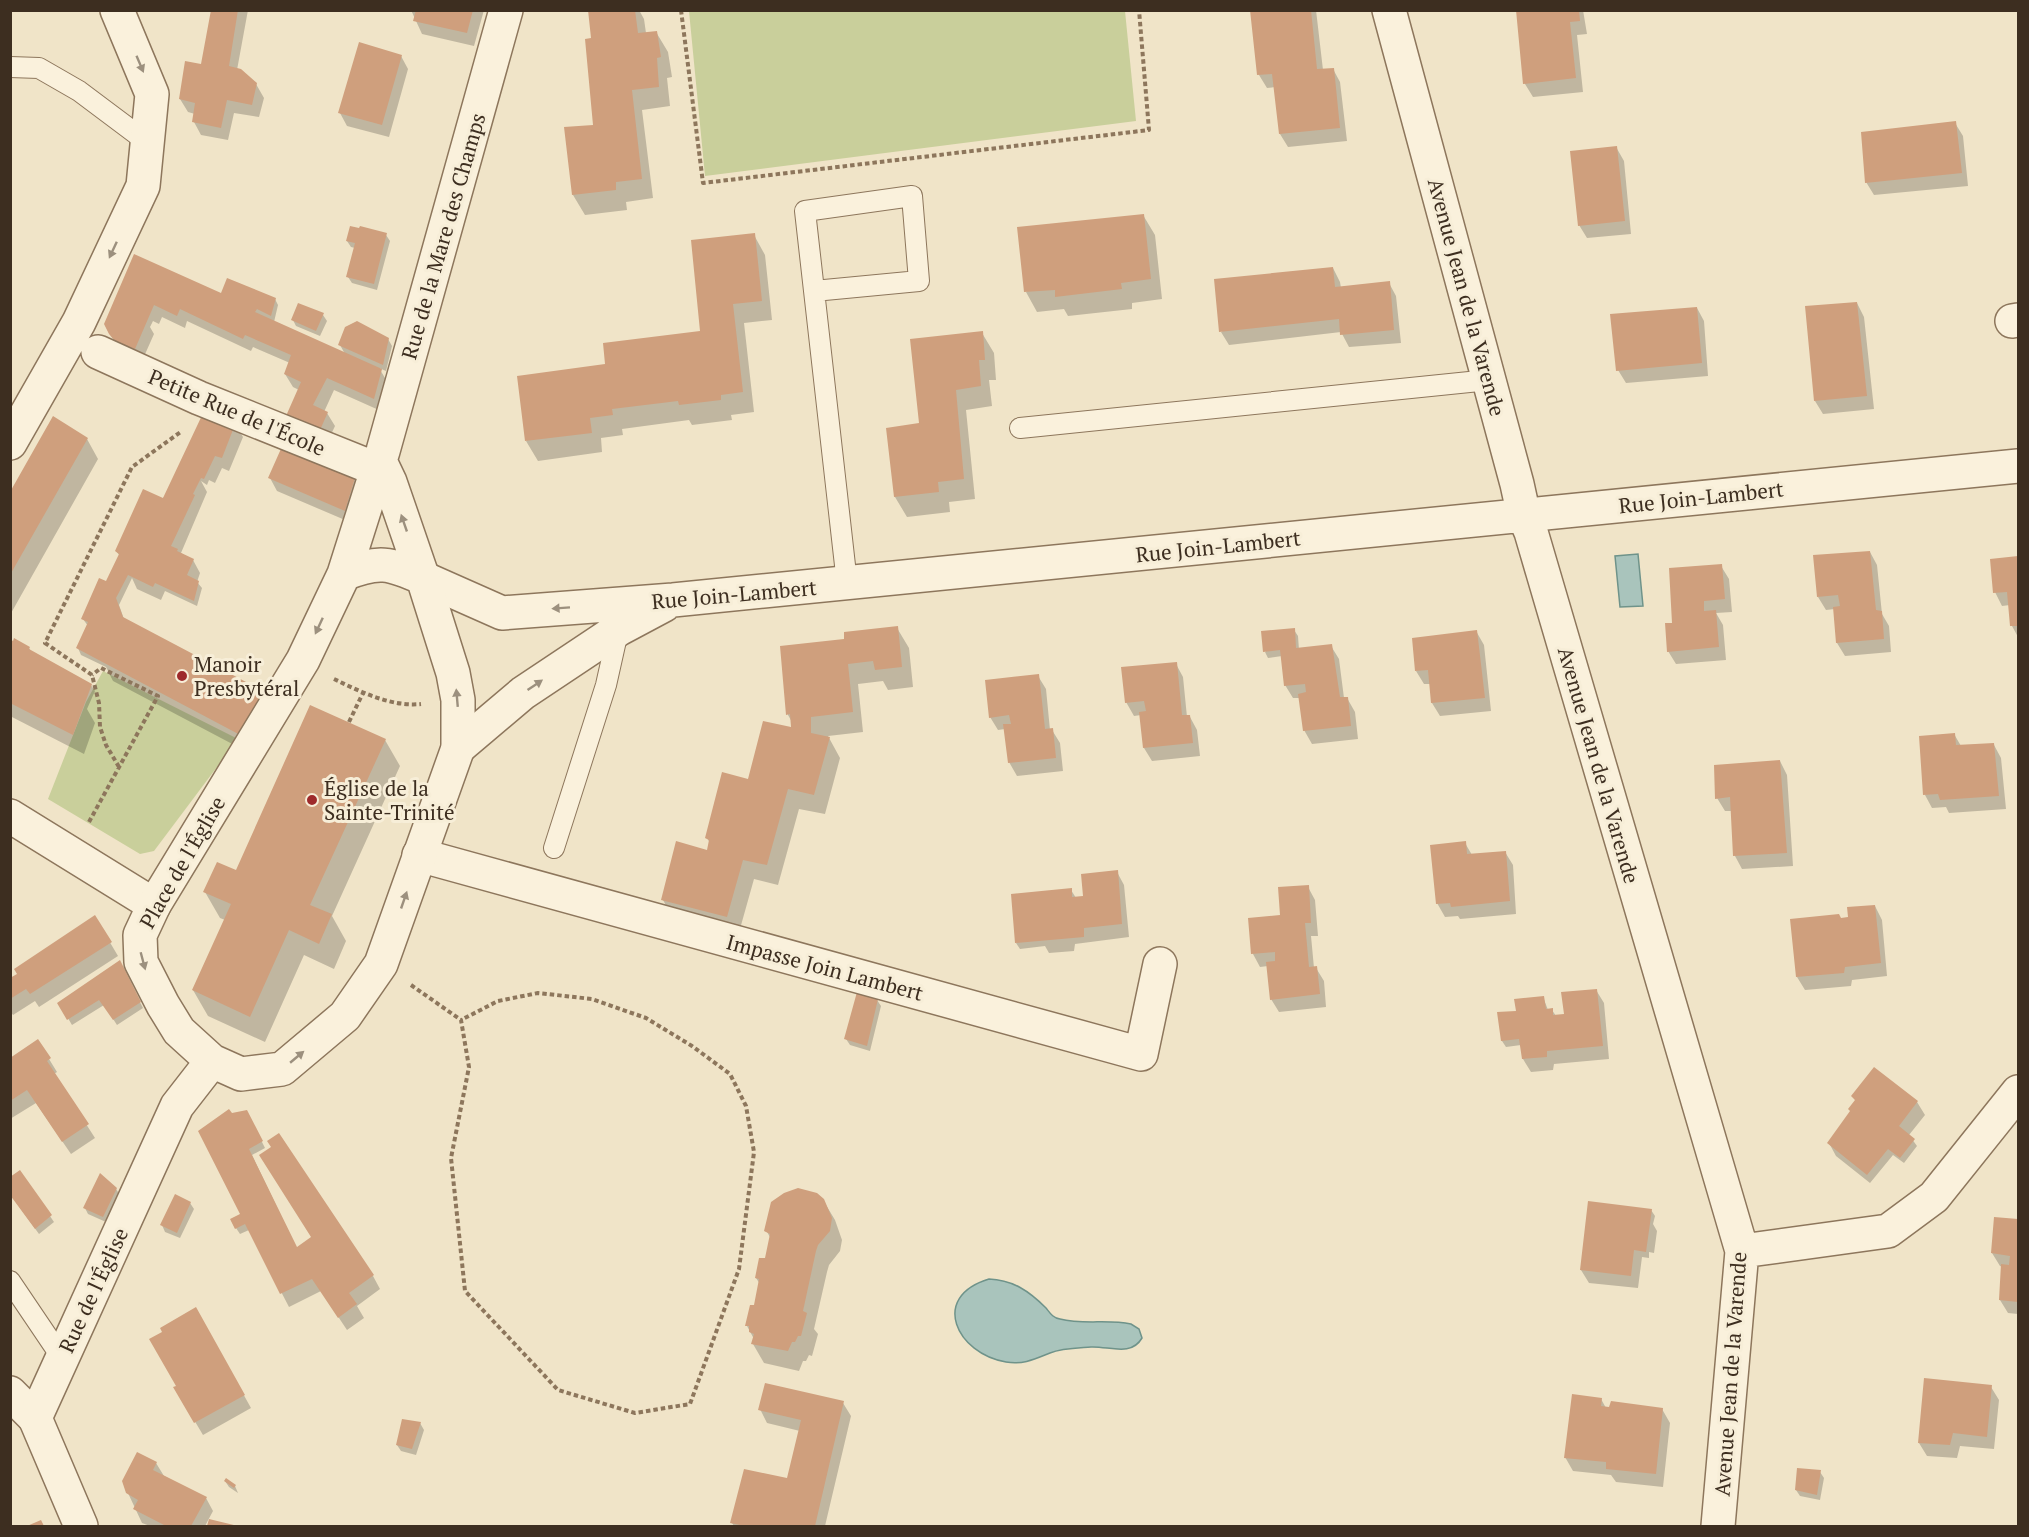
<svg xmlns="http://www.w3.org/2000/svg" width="2029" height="1537" viewBox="0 0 2029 1537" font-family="'PT Serif',serif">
<rect width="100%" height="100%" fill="#f0e4c8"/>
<path fill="#c9cf9b" d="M689,11H1125L1136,121L705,176Z
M103,671L238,739L154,851L140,854L48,799L86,702Z"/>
<path fill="#a9c4bc" stroke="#6f938a" stroke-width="1.5" d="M1638,554L1643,606L1620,607L1615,556Z
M989,1279C1013,1280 1029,1291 1046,1308C1050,1313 1053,1318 1060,1319C1083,1325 1108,1319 1131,1324L1139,1329L1142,1338C1131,1357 1109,1346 1091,1347C1078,1348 1062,1348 1050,1353C1035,1359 1023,1365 1006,1362C957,1354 929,1297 989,1279Z"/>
<path fill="#0003" d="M213,10H248L237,70L256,84L264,98L259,117L234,113L228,140L201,135L194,122L195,114L188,112L180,99L202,66Z
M411,10H484L474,46L422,34Z
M590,10H639L644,19L646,33L656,32L668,52L672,77L667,78L670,106L642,110L653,198L626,202L627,210L585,215L573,195L565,128L595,126L593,40Z
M1252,10H1316L1323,70L1333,69L1340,82L1347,141L1288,147L1280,134L1275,87L1267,88L1259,75Z
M1517,10H1583L1587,34L1577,35L1583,92L1533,97L1525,84Z
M401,56L408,69L389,137L347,126L340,113Z
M1955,123L1963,136L1968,186L1874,195L1866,182Z
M1616,147L1624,161L1631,234L1587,238L1579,225Z
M1143,215L1155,235L1162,299L1132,303V309L1068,316L1064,309L1037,312L1026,292Z
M386,235L390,241L377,290L352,283L348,277L355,248L351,247L347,241Z
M754,235L765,255L772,320L744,323L754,412L731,415L732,420L692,425L689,420L622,429L623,435L601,438L602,452L538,461L526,441L607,366L702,332Z
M135,256L224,296L275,299L278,305L274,322L345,354L340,345L388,339L392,346L386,371L379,368L388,383L381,411L334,390L324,412L327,413L335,426L327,443L299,390L293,387L285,374L290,363L253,347L251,351L187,321L185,328L162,317L159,324L153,321L150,327L154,334L142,361L118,348L110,334Z
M1333,268L1340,282L1341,288L1389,283L1396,296L1401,343L1349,347L1341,332L1229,345L1221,332Z
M1857,303L1864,317L1874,409L1823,414L1815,401Z
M1697,308L1704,321L1708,376L1626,383L1618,370Z
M323,315L327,321L320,336L296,326L293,320Z
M982,333L994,353L996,380H989L992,406L966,410L975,499L949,502L950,512L907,517L895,497L888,429L921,424Z
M235,424L243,437L229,471L222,468L215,483L209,480L207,485L201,481L207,492L181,553L193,560L200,573L197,582L202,588L197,606L165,591L161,600L137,589L132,578L119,605L124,619L266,694L255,756L113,681L106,667L81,655L78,648L88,626L83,619L107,583L120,556L116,551L162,499Z
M87,439L98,459L10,615V495Z
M356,473L363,486L352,523L277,491L270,478Z
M1870,552L1877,565L1882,614L1889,626L1891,652L1845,656L1837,643L1835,609L1826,610L1818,597Z
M2018,558V637L2012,626L2010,605L2002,606L1995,592L1992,560Z
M1721,566L1729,579L1732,612L1716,613L1723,625L1726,660L1676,664L1668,651L1674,624Z
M897,628L909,648L913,687L888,690L883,681L858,684L863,732L828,736L840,758L825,814L799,809L778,885L754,879L738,936L674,920L663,900L708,852L710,843L707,838L749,780L792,729V722L788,715L781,647L846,640Z
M1294,630L1298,636L1299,650L1331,646L1339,659L1344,698H1347L1355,712L1358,739L1312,744L1304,730L1300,698H1293L1285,685L1282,656L1268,658L1265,652Z
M1476,631L1484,645L1491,711L1440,716L1432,703L1431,684H1424L1416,671Z
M15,640L29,648L32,653L91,685L95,691L87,709L95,723L84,754L10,716V641L14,643Z
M1176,664L1183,677L1187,717H1190L1197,730L1200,756L1152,761L1144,748L1141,715L1134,716L1126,702Z
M1038,676L1046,689L1050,730H1052L1060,743L1063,771L1017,776L1009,762L1005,729L998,730L990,717Z
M1954,734L1961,746L1994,745L2001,758L2006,809L1949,813L1946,807L1932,808L1925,795Z
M385,740L400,766L332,916L346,941L334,969L304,955L265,1042L208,1016L193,990L225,920L220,918L205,892L237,872Z
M1780,761L1787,775L1793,866L1742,869L1735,856L1732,811H1725L1717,798Z
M1465,843L1472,855L1505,852L1513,865L1516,914L1460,919L1458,916L1445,917L1437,903Z
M1117,872L1124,885L1129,937L1075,944L1074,951L1049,953L1045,946L1020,949L1016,943L1071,890L1076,898L1085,897Z
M1308,887L1315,900L1318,936H1311L1314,968H1316L1324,981L1326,1007L1279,1012L1271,999L1268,966L1260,967L1253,954L1249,919L1282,916Z
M1875,906L1882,920L1887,976L1852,980L1851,986L1805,990L1797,977L1841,919H1850Z
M95,917L118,956L39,1007L35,1001L13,1015L10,1011V980Z
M119,962L143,1008L117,1025L104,1005L72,1025L59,1003Z
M1596,990L1604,1003L1609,1059L1554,1064L1553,1070L1531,1072L1523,1059L1521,1045L1506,1047L1502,1041L1499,1014L1517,1013L1543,997L1548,1010H1552L1556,1016H1565Z
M877,1000L881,1006L870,1051L850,1045L846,1039Z
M10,1059H49L57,1072L54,1074L95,1138L71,1154L36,1103L10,1119Z
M1875,1069L1917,1102L1925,1115L1909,1135L1917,1146L1904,1163L1893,1155L1870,1183L1836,1156L1829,1143L1851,1112L1856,1101L1853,1097Z
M231,1115L250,1118L265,1148L252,1155L297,1249L373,1276L380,1289L357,1306L364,1318L347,1330L321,1291L289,1307L249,1230L240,1234L236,1228L243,1223Z
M20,1172L54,1222L39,1234L10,1194Z
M116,1189L120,1195L106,1222L88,1214L85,1208Z
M823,1200L835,1220L842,1240L840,1251L829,1265L827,1272L814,1329L818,1334L812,1356L809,1355L806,1361H803L799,1371L764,1363L753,1344L754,1339L747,1326L751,1306L755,1307L760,1284L756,1278L766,1259L771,1239L766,1230Z
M190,1203L194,1209L180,1238L165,1232L162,1225Z
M1651,1210L1655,1216L1653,1224L1657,1231L1654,1253L1649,1252V1258L1642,1257L1638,1288L1589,1283L1581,1270Z
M1995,1218L2018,1220V1314L2008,1313L2000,1300L2003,1267L2000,1266L1992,1253Z
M196,1309L251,1408L203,1435L175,1388L177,1387Z
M1991,1387L1999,1400L1994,1449L1960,1446L1957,1458L1927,1456L1919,1443Z
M1601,1399L1606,1408L1662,1409L1670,1423L1663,1487L1616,1482L1611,1475L1573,1471L1565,1457Z
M843,1403L851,1416L825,1526H734L732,1523L788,1480L800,1431L767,1423L760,1409Z
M420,1423L424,1430L416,1455L401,1451L397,1445Z
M156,1463L164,1476L206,1498L213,1511L205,1526H150L142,1523L128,1493Z
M1820,1472L1824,1478L1820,1500L1800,1496L1796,1490Z
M225,1481L235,1486L238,1493L229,1487Z"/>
<path fill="#cf9f7d" d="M211,10H238L229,66L241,69L257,83L252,105L227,100L221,128L192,122L195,103L179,99L185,61L201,64Z
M416,10H473L467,33L413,21Z
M588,10H635L638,33L657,31L661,57L657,58L659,87L632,90L642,179L616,182V190L572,195L564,127L593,125L585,39L591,38Z
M1250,10H1311L1317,69L1334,68L1340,128L1279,134L1272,74L1257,75Z
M1516,10H1579L1580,21L1570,22L1576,78L1523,84Z
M359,42L402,55L382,125L338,113Z
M1956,121L1962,173L1865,183L1861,132Z
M1617,146L1625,221L1578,226L1570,151Z
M1144,214L1151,279L1121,283L1122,289L1055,297V290L1024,292L1017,227Z
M350,226L359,228L360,226L387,233L374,284L346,277L355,243L346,241Z
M755,233L762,301L733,304L743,392L721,395V400L679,405L678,401L612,409L613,415L590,418L592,433L525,441L517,376L605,364L603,343L700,331L691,240Z
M134,254L221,293L227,278L276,298L271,316L257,309L255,312L382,369L374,399L327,378L313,405L328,412L320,430L286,416L301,382L284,374L291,355L245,335L243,339L180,309L177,316L154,305L135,349L115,341L109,334L104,324Z
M1333,267L1335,287L1390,281L1394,330L1340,335L1339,319L1219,332L1214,279Z
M1857,302L1867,396L1814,401L1805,306Z
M298,303L324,313L316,331L291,320Z
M1697,307L1702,363L1616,371L1610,314Z
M357,321L389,338L383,365L338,345L345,327Z
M983,331L985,360H979L981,386L956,390L964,479L938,482L939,492L894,497L886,428L919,423L910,339Z
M205,409L236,422L222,458L215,456L204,479L201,478L193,494L195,495L171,546L178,549L177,551L194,559L187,575L199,581L194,601L155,583L153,587L128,575L116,598L123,617L267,693L244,737L76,648L88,622L81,619L99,578L106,581L119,554L115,551L143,489L163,498Z
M53,416L88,438L10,575V492Z
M284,442L357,471L345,511L268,478Z
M1870,551L1876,610L1882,611L1884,639L1836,643L1833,607L1840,606L1838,595L1817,597L1813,555Z
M2018,556V626H2010L2007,592L1993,593L1990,559Z
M1722,564L1725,599L1704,601V611L1716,610L1719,647L1667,652L1665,623H1672L1669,568Z
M898,626L902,667L875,670L873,661L848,664L853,712L811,717V733L830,737L814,795L788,789L767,865L743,860L727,917L661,900L676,841L707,850L709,840L705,838L722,772L748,779L763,721L791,727L790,714L786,715L780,646L844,639V632Z
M1295,628L1296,648L1332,644L1340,697H1348L1351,726L1303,731L1298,694L1306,692L1305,684L1284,686L1280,650L1263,652L1261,631Z
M1477,630L1485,698L1431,703L1428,670L1415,671L1412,638Z
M14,638L30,647L29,649L92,684L73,735L10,703V639L13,641Z
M1177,662L1182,715H1190L1193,743L1143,748L1139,712L1146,711L1144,701L1125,703L1121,667Z
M1039,674L1045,729L1053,728L1056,758L1008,763L1003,724H1011L1009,715L989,718L985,680Z
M310,705L386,739L310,905L332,914L319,944L289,930L250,1017L192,990L231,904L203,892L217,862L236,870Z
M1955,733L1956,745L1994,743L1999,796L1940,800L1938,794L1923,795L1919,736Z
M1780,760L1787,853L1733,856L1730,797L1715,799L1714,765Z
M1466,841L1467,854L1506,851L1510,901L1451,907L1450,903L1436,904L1430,845Z
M1118,870L1122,924L1084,928V937L1015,943L1011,894L1072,888V897L1083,896L1081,874Z
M1309,885L1311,923H1305L1309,967L1317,966L1320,994L1270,1000L1266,962L1275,961V952L1251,954L1248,918L1280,915L1278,887Z
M1875,905L1881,963L1845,967L1844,973L1796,977L1790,919L1839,914L1841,918L1848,917L1847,907Z
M95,915L112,942L30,994L26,989L10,999V978L17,974L14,969Z
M120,960L141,1002L113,1020L99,1000L67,1020L57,1003Z
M1597,989L1603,1046L1547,1051V1057L1522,1059L1519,1039L1501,1041L1497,1012L1516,1011L1514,999L1544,996L1546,1009L1553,1008V1015L1564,1014L1561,992Z
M857,992L878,999L867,1046L844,1039Z
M38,1039L51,1058L47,1061L89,1124L62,1142L27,1090L10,1101V1058Z
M1874,1067L1918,1101L1899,1126L1915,1139L1900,1158L1888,1149L1867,1175L1827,1143L1850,1111L1848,1109L1855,1100L1851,1096Z
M229,1109L232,1113L247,1110L263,1141L249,1149L297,1247L311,1237L259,1155L271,1147L267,1141L279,1133L374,1275L349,1293L357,1304L338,1318L312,1279L280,1294L245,1224L235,1229L230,1219L240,1214L198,1131Z
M20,1170L52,1215L35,1229L10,1195V1177Z
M100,1173L117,1188L103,1217L83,1208Z
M798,1188L817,1193L824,1199L832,1218L830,1231L818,1245L816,1251L803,1311L807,1313L801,1336H798L795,1342H792L788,1351L751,1344L754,1334L749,1332V1326H745L750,1305H754L759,1279L755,1278L759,1258H765L770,1234L764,1231L771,1202L784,1193Z
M175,1194L191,1202L177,1233L160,1225Z
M1588,1201L1652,1209L1646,1252L1634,1250L1631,1276L1580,1270Z
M1994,1217L2018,1219V1302L1999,1300L2001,1264L2009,1265L2010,1256L1991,1253Z
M196,1307L245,1395L194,1423L173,1387L176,1386L149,1339L162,1332L160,1328Z
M1924,1378L1992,1385L1987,1437L1953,1433L1950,1445L1918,1443Z
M765,1383L844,1401L815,1526H745L730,1523L744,1469L787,1478L801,1420L758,1410Z
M1572,1394L1602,1398L1601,1406L1609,1407L1611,1401L1663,1408L1656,1474L1606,1469V1462L1564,1458Z
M402,1419L421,1422L412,1449L396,1445Z
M137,1452L157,1462L153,1470L207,1497L191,1526H166L133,1509L138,1500L126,1493L122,1481Z
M1797,1468L1821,1470L1817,1495L1795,1490Z
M226,1478L236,1485L234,1488L224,1481Z
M209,1519L238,1526H207Z
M41,1520L44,1526H27Z"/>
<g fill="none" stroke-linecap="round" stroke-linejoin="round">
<g stroke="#8d765c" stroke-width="22">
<path id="service" d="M10,67L39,68L79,91L147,142
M814,291L919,281L912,196L805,211L847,583
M1020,428L1489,380
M554,848L606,685L619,627
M10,1281L62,1358"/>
</g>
<g stroke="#8d765c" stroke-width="36">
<path id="minor" d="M1389,10L1517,484L1524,516L1531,532L1742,1251L1718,1526
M2012,321L2018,320
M98,352L199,398L376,469
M10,443L79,322L143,186L152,94L117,10
M423,578L502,613L673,600L2018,466
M458,748L523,693L619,629L664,605
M10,816L154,905
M419,855L1141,1054L1160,964
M1742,1251L1888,1231L1934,1197L2018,1092
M10,1393L35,1418"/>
</g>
<g stroke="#8d765c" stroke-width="36">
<path id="tertiary" d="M380,461L390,482L423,578L453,673L458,700V748L381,964L345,1016L282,1069L241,1074L212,1061L179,1031L163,1005L141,962L140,935L154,905L303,660L344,574L383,451L506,10
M344,574C379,560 389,563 423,578
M81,1526L35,1418L177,1106L212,1061"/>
</g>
<path stroke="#8d765c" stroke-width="4" stroke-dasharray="4.5 3" stroke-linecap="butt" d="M681,10L703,183L1149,130L1139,10
M334,679C361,692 391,707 421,704
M349,722L363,693
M119,767L106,745L100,727L99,703L92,675L45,643L132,467L182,431
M89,822L158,696L101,668L92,675
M411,985L461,1020L469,1067L451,1158L465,1291L558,1390L635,1413L690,1404L739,1269L754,1152L746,1106L730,1074L692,1046L646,1018L592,999L538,993L498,1001L461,1020"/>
<use href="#service" stroke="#faf1dc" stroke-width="20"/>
<use href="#minor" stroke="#faf1dc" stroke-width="33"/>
<use href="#tertiary" stroke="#faf1dc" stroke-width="33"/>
</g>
<defs><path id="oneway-solid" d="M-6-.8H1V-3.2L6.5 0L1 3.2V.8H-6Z" transform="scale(1.5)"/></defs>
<g fill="#9c907e">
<use href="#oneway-solid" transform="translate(140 64) rotate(67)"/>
<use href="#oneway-solid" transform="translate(113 250) rotate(115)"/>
<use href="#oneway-solid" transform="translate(404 523) rotate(-109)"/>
<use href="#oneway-solid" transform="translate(561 608) rotate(176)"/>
<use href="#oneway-solid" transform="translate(319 626) rotate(115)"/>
<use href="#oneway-solid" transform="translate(535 685) rotate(-34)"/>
<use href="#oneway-solid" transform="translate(457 698) rotate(-95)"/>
<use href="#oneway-solid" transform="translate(404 900) rotate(-71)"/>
<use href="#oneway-solid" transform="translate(143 961) rotate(75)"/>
<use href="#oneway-solid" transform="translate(297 1057) rotate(-40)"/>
</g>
<g fill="#9e2a2b" stroke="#f7eed8" stroke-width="2">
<circle cx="182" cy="676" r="6"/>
<circle cx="312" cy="800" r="6"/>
</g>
<g text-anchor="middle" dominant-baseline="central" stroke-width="6" stroke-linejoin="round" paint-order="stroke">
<g font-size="21" fill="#3d2e20" stroke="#f7eed8">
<text transform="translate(443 236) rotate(-74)">Rue de la Mare des Champs</text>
<text transform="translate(1467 297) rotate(75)">Avenue Jean de la Varende</text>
<text transform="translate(237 412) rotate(23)">Petite Rue de l'École</text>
<text transform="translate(1701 497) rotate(-6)">Rue Join-Lambert</text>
<text transform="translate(1218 546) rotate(-6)">Rue Join-Lambert</text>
<text transform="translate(734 594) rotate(-5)">Rue Join-Lambert</text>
<text transform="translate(1599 765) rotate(74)">Avenue Jean de la Varende</text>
<text transform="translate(182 862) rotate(-60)">Place de l'Église</text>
<text transform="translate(825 967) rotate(15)">Impasse Join Lambert</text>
<text transform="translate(93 1290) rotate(-65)">Rue de l'Église</text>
<text transform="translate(1730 1374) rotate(-86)">Avenue Jean de la Varende</text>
</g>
<g font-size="21" fill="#3d2e20" stroke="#f7eed8" text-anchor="start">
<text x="194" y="664">Manoir<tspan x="194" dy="24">Presbytéral</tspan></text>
<text x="324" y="788">Église de la<tspan x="324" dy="24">Sainte-Trinité</tspan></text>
</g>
</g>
<rect width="2029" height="1537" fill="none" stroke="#3d2e20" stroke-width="24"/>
</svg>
